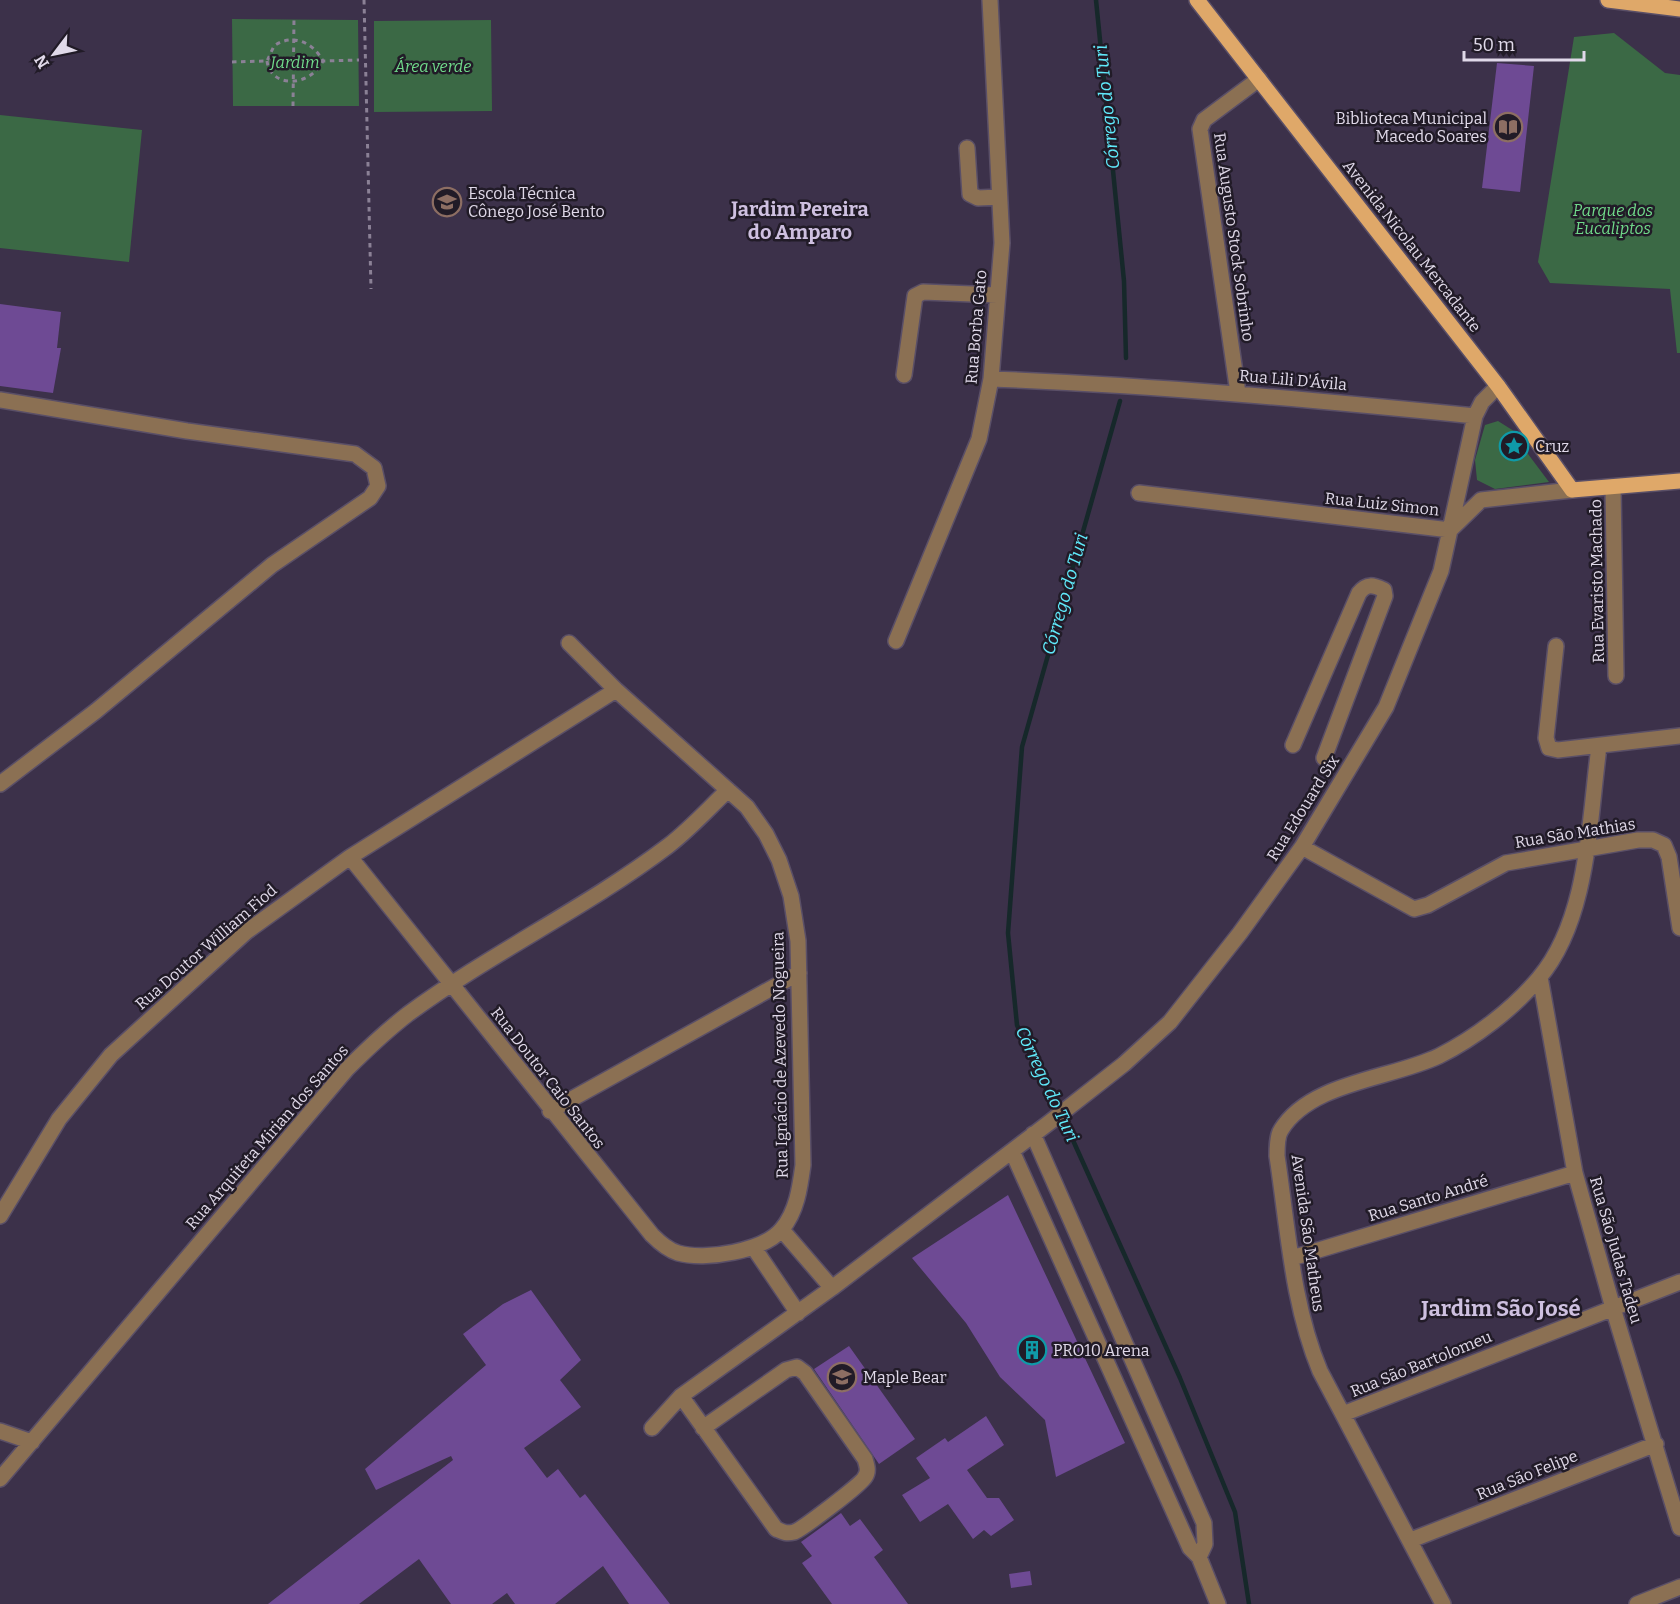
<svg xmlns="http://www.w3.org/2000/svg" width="1680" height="1604" viewBox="0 0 1680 1604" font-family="Bitter,serif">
<rect width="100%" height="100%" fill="#3c314a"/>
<path fill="#3b6945" d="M232,19L358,20L359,106H233Z
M491,20L492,111L374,112V21Z
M1614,33L1665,73L1680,75V353H1677L1670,289L1550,283L1538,262L1574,37Z
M0,115L142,130L129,262L0,248Z
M1498,421L1517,433L1528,454L1549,482L1495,489L1477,480L1475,460L1485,425Z"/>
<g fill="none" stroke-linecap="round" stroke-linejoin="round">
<path stroke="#16282a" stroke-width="4.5" d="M1096,0L1124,281L1126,358
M1120,401L1022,747L1008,933L1017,1025L1039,1076L1067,1127L1180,1378L1235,1512L1249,1604"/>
</g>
<path fill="#6e4a94" d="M1497,63L1534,66L1520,192L1482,188Z
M0,304L61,312L57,348H61L53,393L0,386Z
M1008,1195L1125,1443L1056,1477L1045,1420L1000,1377L966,1323L912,1258Z
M531,1290L581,1360L560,1380L581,1407L524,1448L547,1478L558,1469L580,1498L585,1494L670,1604H629L603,1566L555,1604H515L507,1593L492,1604H451L419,1559L359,1604H268L453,1460L451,1456L376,1490L365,1469L486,1365L463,1334L503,1304Z
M849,1346L915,1439L879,1464L814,1369Z
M986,1416L1004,1445L967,1470L987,1498H999L1014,1520L991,1536L984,1530L973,1539L948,1504L920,1522L902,1495L930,1478L916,1458L945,1438L948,1442Z
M841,1513L850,1526L860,1519L883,1550L874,1557L908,1604H832L802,1563L812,1556L801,1542Z
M1030,1571L1032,1585L1011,1588L1009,1574Z"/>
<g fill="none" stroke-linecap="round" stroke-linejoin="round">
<g stroke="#5a4f67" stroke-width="18">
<path id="minor" d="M967,148L970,194L978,198L999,197
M904,375L915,296L923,292L997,295
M991,379C1153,385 1313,400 1475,416
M1238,393L1200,129L1204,120L1259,79
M0,400L187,431L355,454L374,468L378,486L370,498L272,565L96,711L0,784
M1613,487L1616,676
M1139,493L1450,530L1481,500L1572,490
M896,641L979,439L991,379L1002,243L990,0
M1556,646L1546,738L1549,748L1558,750L1680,736
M1293,745L1359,593C1367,583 1373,585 1384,590L1385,596L1324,758
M1302,847L1414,909L1428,905L1506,863L1638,840H1653L1664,845L1669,857L1680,928
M350,857L652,1235C659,1242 668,1250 678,1253C705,1261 764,1251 782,1229C797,1211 800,1187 803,1165L798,941L791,896L779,860L766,834L747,807L616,690L569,643
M1540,977L1575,1173L1613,1308L1680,1528
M550,1111L799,973
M1033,1134L1204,1523L1205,1544L1199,1557
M1012,1151L1190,1548L1199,1557L1218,1604
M0,1216L59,1119L111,1055L246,932L350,857L616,690
M782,1230L832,1288
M754,1248L798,1313
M1292,1258L1575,1173
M681,1396L776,1529C783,1532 786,1534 794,1532C801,1530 862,1484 865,1477C869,1471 867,1466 865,1459L805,1373L797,1367L786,1370L703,1428
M1343,1414L1680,1282
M652,1428L681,1396L832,1288L1050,1122L1124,1064L1170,1022L1240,933L1302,847L1386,707L1441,571L1475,416L1482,402L1498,386
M0,1431L32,1442
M0,1479L347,1069C366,1050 386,1031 408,1014C491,953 586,908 668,846C690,829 708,809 728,790
M1411,1540L1656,1444
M1443,1604L1320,1371C1292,1304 1288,1228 1277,1156C1277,1148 1277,1136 1281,1130C1310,1082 1391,1079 1439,1056C1475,1038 1513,1009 1539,978C1589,919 1589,820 1599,747
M1637,1604L1680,1587"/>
</g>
<g stroke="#5a4f67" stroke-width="18">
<path id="major" d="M1197,0L1498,386L1572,490L1680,481
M1608,0L1680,9"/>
</g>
<path stroke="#8b8196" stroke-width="3" stroke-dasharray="4.5 4.5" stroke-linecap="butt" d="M364,0L371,289
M267,61C271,89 310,87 323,61
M232,62L267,61L274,46C292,33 313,42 323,61L359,60
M293,106L294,18"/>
<use href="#minor" stroke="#8b7053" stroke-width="15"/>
<use href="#major" stroke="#dfa869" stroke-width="15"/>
</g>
<defs>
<g id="library-ring" transform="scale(1.5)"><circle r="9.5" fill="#211b27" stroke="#8d6e63" stroke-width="1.5"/><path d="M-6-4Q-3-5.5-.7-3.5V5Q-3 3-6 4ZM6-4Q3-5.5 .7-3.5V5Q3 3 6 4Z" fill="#8d6e63"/></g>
<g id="university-ring" transform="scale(1.5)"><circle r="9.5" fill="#211b27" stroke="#8d6e63" stroke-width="1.5"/><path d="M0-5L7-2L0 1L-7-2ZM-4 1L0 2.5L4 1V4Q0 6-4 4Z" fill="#8d6e63"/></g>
<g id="sight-ring" transform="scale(1.5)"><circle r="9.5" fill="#211b27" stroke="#0f9aa8" stroke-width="1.5"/><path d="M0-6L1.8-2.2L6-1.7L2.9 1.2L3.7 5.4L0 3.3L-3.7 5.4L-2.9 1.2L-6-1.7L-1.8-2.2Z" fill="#0f9aa8"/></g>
<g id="building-ring" transform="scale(1.5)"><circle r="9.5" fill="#211b27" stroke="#0f9aa8" stroke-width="1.5"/><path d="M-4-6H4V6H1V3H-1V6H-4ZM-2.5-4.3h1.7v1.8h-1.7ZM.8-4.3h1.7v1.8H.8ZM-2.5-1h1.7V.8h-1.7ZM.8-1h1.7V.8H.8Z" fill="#0f9aa8"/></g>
<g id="school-ring" transform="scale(1.5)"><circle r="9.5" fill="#211b27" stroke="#8d6e63" stroke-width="1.5"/><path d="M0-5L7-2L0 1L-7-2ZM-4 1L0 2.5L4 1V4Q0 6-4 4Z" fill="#8d6e63"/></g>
</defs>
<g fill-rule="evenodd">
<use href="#library-ring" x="1508" y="127"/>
<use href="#university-ring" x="447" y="202"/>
<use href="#sight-ring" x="1514" y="446"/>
<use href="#building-ring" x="1032" y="1350"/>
<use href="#school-ring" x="842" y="1377"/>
</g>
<g text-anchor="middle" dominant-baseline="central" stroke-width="5" stroke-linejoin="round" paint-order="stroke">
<g font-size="16" font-style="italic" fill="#70da8a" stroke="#211b27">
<text x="295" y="62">Jardim</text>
<text x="433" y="66">Área verde</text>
<text x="1613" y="210">Parque dos<tspan x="1613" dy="18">Eucaliptos</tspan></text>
</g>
<g font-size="16" fill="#e0d9e9" stroke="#211b27" text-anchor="start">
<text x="1487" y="118" text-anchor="end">Biblioteca Municipal<tspan x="1487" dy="18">Macedo Soares</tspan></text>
<text x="468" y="193">Escola Técnica<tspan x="468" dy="18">Cônego José Bento</tspan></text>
<text x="1535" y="446">Cruz</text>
<text x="1053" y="1350">PRO10 Arena</text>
<text x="863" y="1377">Maple Bear</text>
</g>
<g font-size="16" fill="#e0d9e9" stroke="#211b27">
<text transform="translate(1234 237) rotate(82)">Rua Augusto Stock Sobrinho</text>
<text transform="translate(1412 246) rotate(52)">Avenida Nicolau Mercadante</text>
<text transform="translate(976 327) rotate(-85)">Rua Borba Gato</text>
<text transform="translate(1293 380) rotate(5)">Rua Lili D'Ávila</text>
<text transform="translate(1382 504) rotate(6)">Rua Luiz Simon</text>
<text transform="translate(1597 581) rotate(-91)">Rua Evaristo Machado</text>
<text transform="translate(1303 808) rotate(-58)">Rua Edouard Six</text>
<text transform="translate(1575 833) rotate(-9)">Rua São Mathias</text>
<text transform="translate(206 947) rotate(-41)">Rua Doutor William Fiod</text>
<text transform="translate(780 1055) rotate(-91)">Rua Ignácio de Azevedo Nogueira</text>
<text transform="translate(548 1078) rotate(52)">Rua Doutor Caio Santos</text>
<text transform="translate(267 1137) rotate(-49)">Rua Arquiteta Mirian dos Santos</text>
<text transform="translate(1428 1198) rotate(-17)">Rua Santo André</text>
<text transform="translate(1308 1233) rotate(82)">Avenida São Matheus</text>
<text transform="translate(1616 1250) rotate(74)">Rua São Judas Tadeu</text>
<text transform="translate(1421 1364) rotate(-22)">Rua São Bartolomeu</text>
<text transform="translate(1527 1475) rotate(-22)">Rua São Felipe</text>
</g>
<g font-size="18" font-style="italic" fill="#60eafb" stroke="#211b27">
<text transform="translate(1107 107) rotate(-96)">Córrego do Turi</text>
<text transform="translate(1065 594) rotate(-74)">Córrego do Turi</text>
<text transform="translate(1047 1084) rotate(65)">Córrego do Turi</text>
</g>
<g font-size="20" font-weight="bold" fill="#cec0e0" stroke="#211b27">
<text x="800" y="209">Jardim Pereira<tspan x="800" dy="23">do Amparo</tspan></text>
</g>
<g font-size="22" font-weight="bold" fill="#cec0e0" stroke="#211b27">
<text x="1501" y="1308">Jardim São José</text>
</g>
</g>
<g transform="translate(54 54) rotate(238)" stroke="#211b27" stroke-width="4.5" paint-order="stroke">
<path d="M0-4.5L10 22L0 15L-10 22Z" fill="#e0d9e9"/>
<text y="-9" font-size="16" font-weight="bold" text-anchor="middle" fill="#e0d9e9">N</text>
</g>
<path d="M1464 51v9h120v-9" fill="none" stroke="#e0d9e9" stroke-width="3"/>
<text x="1473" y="51" font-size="18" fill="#e0d9e9" stroke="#211b27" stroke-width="4.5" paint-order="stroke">50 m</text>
</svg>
